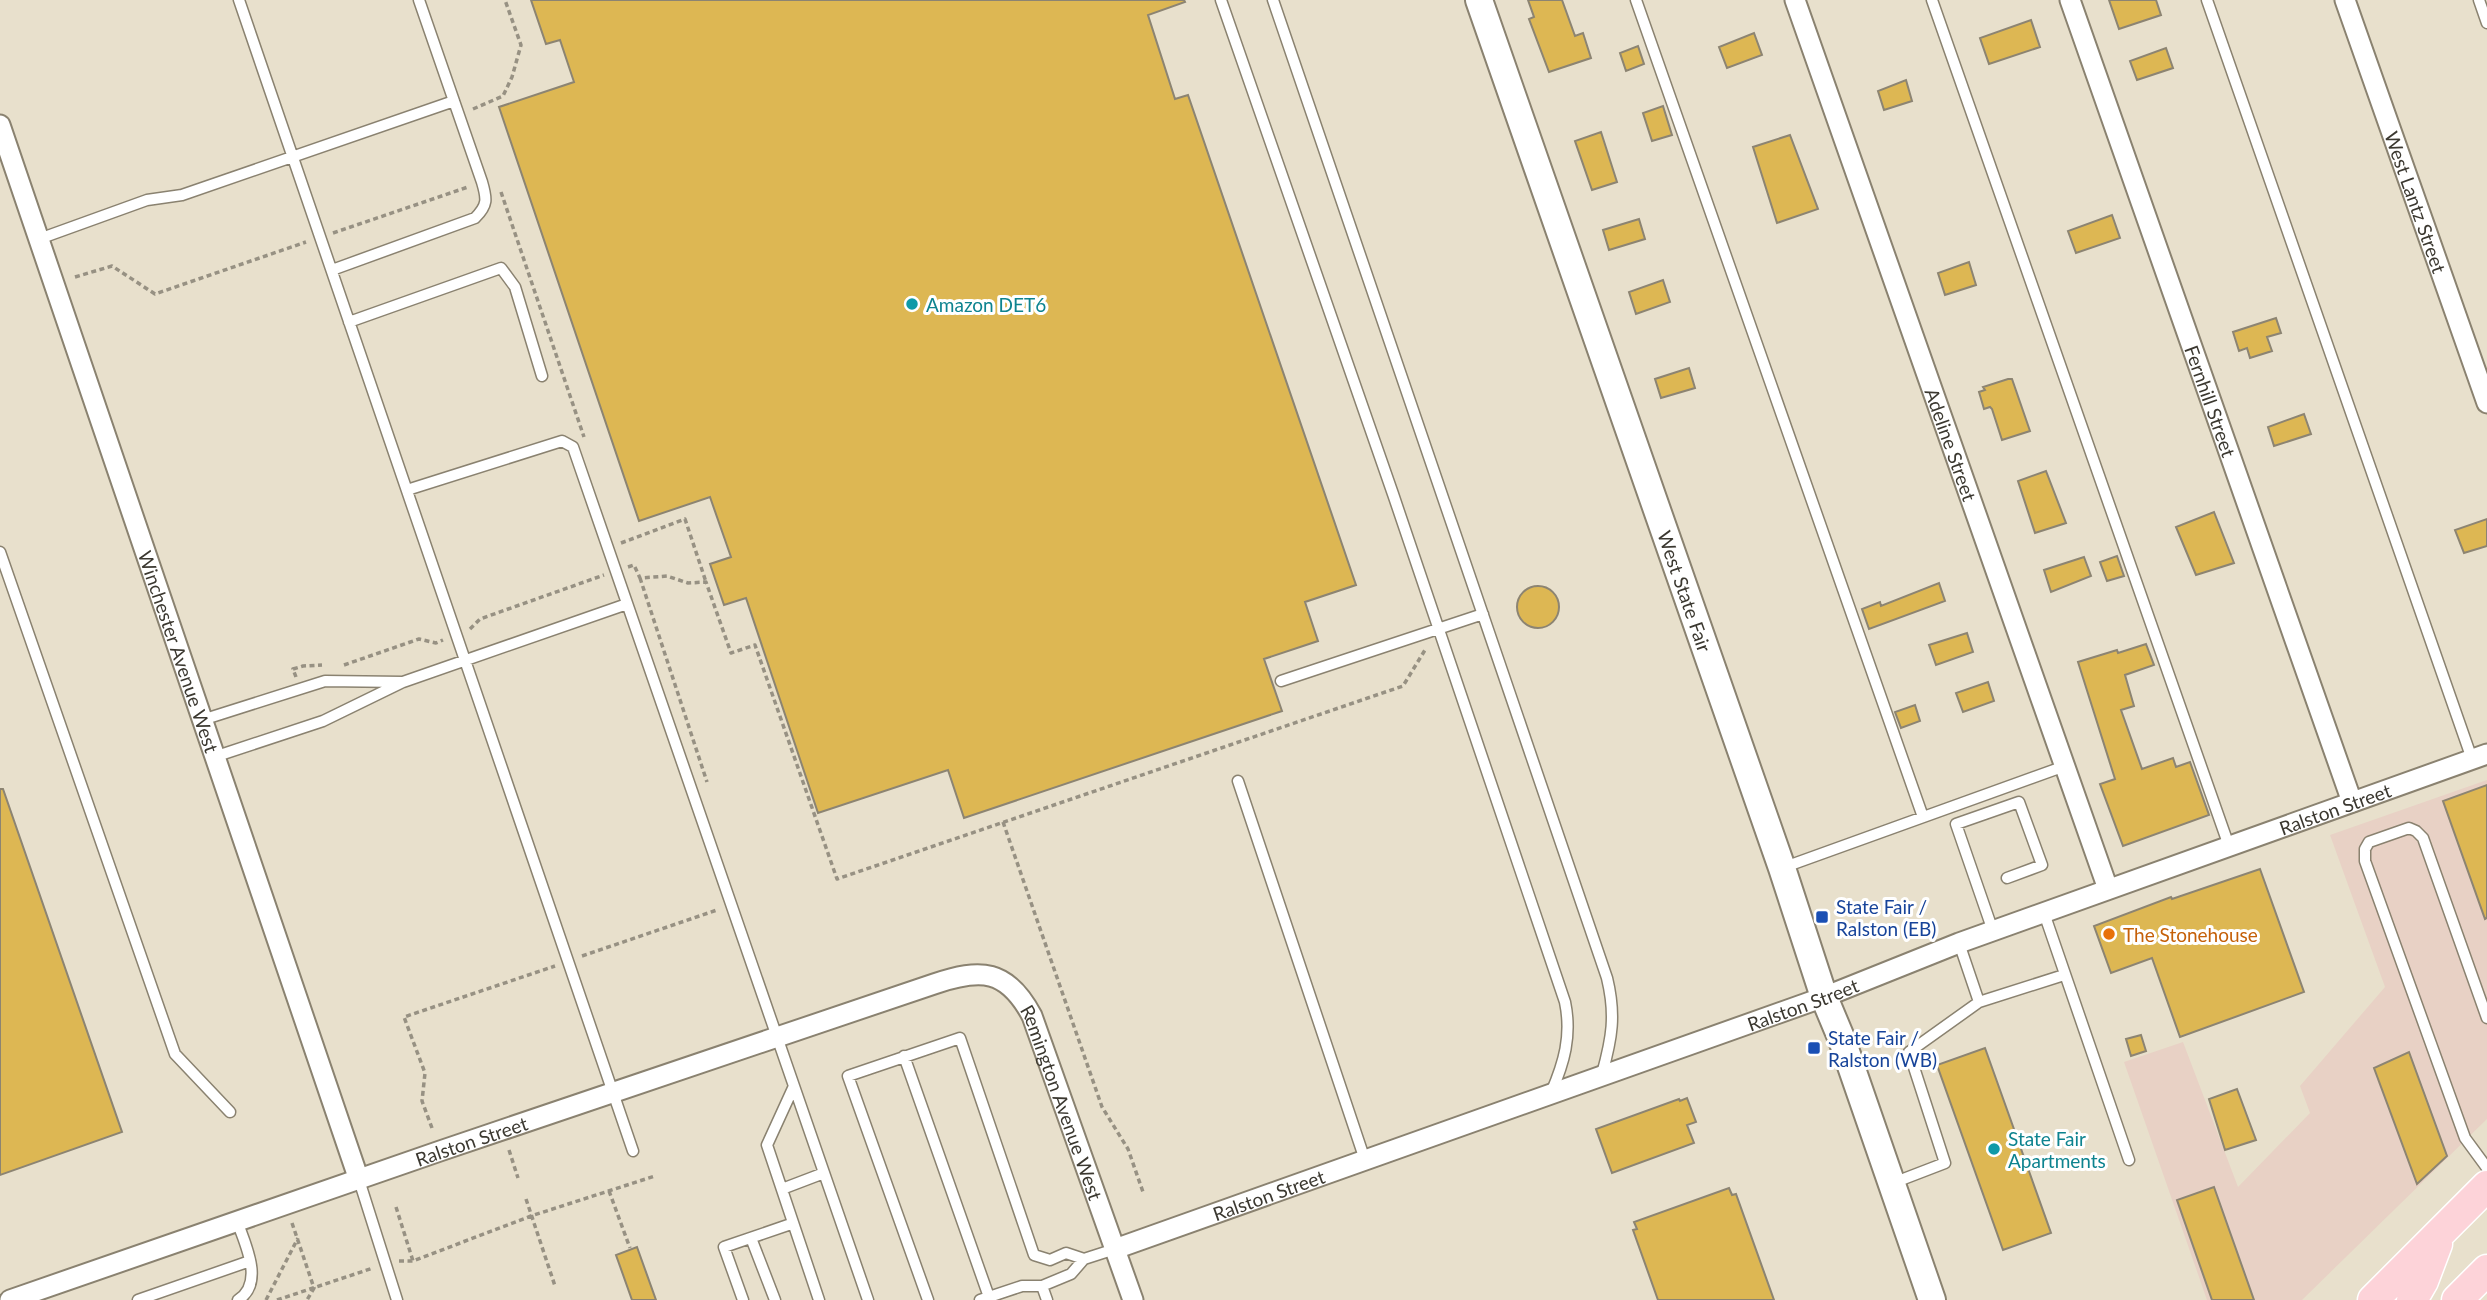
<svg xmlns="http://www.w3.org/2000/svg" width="2487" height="1300" viewBox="0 0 2487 1300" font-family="Lato,sans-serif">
<rect width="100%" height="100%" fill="#e8e0cc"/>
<path fill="#e8d1c5" d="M2487,780V1119L2302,1300H2207L2124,1062L2183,1042L2238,1187L2310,1113L2300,1086L2385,987L2330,835Z"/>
<path fill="#ddb753" stroke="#8c8472" stroke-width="2" d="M531,0H1184L1185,2L1148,15L1175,99L1188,95L1356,585L1305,602L1318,641L1264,659L1282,711L964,818L948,770L818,813L746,598L724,605L710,564L731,557L710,497L639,521L499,107L574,82L560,40L546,44Z
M1528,0H1562L1575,36L1583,33L1591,58L1549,72L1529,19L1534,17Z
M2109,0H2156L2161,15L2119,29Z
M2031,20L2040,47L1989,64L1980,38Z
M1754,33L1762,55L1727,68L1719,47Z
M1638,46L1644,64L1626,71L1620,53Z
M2166,48L2173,68L2137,80L2130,61Z
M1906,80L1912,101L1884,110L1878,91Z
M1663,106L1672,135L1652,141L1643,113Z
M1601,132L1617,182L1592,190L1575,141Z
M1790,135L1818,209L1777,223L1753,147Z
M2112,215L2120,238L2076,253L2068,231Z
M1639,219L1645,239L1609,250L1603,230Z
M1969,262L1976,285L1945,295L1938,273Z
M1663,280L1670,302L1636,314L1629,292Z
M2276,318L2281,333L2267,337L2272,351L2250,358L2247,348L2239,351L2233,332Z
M1689,368L1695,388L1661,398L1655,379Z
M2008,379H2012L2030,431L2002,440L1992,409L1990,407L1984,409L1979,392L1985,390L1983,387Z
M2304,414L2311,434L2274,446L2268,427Z
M2046,471L2066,523L2035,533L2018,481Z
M2214,512L2234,563L2196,575L2176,527Z
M2487,519V546L2464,553L2455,530Z
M2117,556L2124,576L2107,581L2100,562Z
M2084,557L2091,576L2051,592L2044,570Z
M1939,583L1945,601L1869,629L1862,609L1880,602L1881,606Z
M1517 607a21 21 0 1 1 42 0a21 21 0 1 1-42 0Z
M1967,633L1973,652L1936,665L1929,645Z
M2146,644L2154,665L2125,675L2134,706L2121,710L2142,769L2173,758L2176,767L2190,762L2209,815L2123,846L2100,784L2115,779L2078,662L2117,650L2118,653Z
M1988,682L1994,701L1963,712L1956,693Z
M1915,705L1920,721L1901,728L1895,712Z
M2487,785V918L2485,919L2443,801Z
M0,789H3L122,1132L0,1175Z
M2260,869L2304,992L2180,1037L2152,958L2111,973L2094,926L2171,897L2172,899Z
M2141,1035L2146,1051L2131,1056L2126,1039Z
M1985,1048L2051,1233L2003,1250L1937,1065Z
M2409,1052L2447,1156L2417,1184L2374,1068Z
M2237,1089L2256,1140L2225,1150L2209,1099Z
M1687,1098L1696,1122L1687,1125L1694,1143L1612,1173L1596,1129L1679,1099L1680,1101Z
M2214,1187L2254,1300H2212L2177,1200Z
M1729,1188L1732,1195L1736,1194L1774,1300H1658L1633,1230L1637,1229L1634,1222Z
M637,1247L656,1300H632L616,1255Z"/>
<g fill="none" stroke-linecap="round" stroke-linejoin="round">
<g stroke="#8a8270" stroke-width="13">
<path id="lane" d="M239,0L633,1151
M1221,0L1393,494L1565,1002C1572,1036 1564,1063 1551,1093
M1273,0L1607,978C1616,1015 1612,1038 1602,1074
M1636,0L1923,817
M1932,0L2229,846
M2207,0L2472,759
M2479,0L2487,23
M39,239L147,200L182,195L454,101
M332,270L475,218C488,205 487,199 482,182L419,0
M349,322L501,268L515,287L542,376
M407,490L562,441L573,447L868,1300
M0,552L175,1054L230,1112
M1281,681L1483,614
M202,720L325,681L403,682
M214,757L323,721L403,682L627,604
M1238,781L1365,1160
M1782,868L2065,766
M2044,913L2129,1160
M1993,931L1956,824L2019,802L2042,865L2007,878
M1979,1002L2064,975
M2487,1018L2423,838L2416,831L2409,828L2369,842L2365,849V861L2465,1138L2487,1168
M904,1056L989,1297
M794,1086L767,1145L819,1300
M359,1180L397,1300
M1893,1183L1945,1163L1909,1052L1979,1002L1959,943
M782,1189L824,1173
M237,1221C245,1244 265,1283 238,1300
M751,1238L775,1300
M1042,1286L1047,1300
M138,1300L250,1261
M743,1300L724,1247L791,1224
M928,1300L848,1076L960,1038L1034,1255L1050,1260L1066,1253L1084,1259
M980,1300L1022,1286H1042L1071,1274L1084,1259L1115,1249"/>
</g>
<g stroke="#8a8270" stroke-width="23">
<g id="street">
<path id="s1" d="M1795,0L2108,889"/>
<path id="s2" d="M2070,0L2352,802"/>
<path id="s3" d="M2345,0L2487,403"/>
<path id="s4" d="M0,125L359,1180"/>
<path id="s5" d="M1115,1249L1824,997L1959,943L2487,754"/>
<path id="s6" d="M10,1300L440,1151L934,984C981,968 1007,969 1032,1016L1133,1300"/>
</g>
</g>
<g stroke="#8a8270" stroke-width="30">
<g id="secondary">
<path id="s7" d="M1479,0L1782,868L1824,997L1842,1040L1932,1300"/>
</g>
</g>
<g stroke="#fff" stroke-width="33">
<path id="primary" d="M2373,1300L2487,1186
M2412,1300L2423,1281L2437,1244
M2457,1300L2487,1270"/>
</g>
<path stroke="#979183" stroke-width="3.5" stroke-dasharray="5 3.5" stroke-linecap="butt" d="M473,109L503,96L512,77L521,45L505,0
M501,192L584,437
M333,233L468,187
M75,277L112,266L155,294L306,242
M621,543L685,519L706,582
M628,567L634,565L640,578L667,576L688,583L706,582L731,653L755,645L837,879L1403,686L1425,650
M640,578L707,782
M470,629L480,619L604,575
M344,665L419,639L436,643L443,640
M296,677L293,669L303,666L322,665
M1003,822L1102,1107L1128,1149L1143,1192
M582,956L717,910
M432,1128L422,1101L425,1073L404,1017L555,966
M509,1150L518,1178
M609,1191L630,1248
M526,1199L555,1286
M396,1207L413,1261
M292,1223L314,1288L307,1300
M399,1261H413L531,1216L655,1176
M266,1300L298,1238
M277,1300L373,1268"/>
<use href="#lane" stroke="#fff" stroke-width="10"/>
<use href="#street" stroke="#fff" stroke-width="19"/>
<use href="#secondary" stroke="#fff" stroke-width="26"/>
<use href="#primary" stroke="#fdd3d9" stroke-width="30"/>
</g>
<g fill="#0f9aa8" stroke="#fff" stroke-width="2.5">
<circle cx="912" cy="304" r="7"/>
<circle cx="1994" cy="1149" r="7"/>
</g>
<g fill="#1a4fb4" stroke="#fff" stroke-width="2.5">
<rect x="1815" y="910" width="14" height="14" rx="3.5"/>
<rect x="1807" y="1041" width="14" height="14" rx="3.5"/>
</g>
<circle fill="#e8710a" stroke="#fff" stroke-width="2.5" cx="2109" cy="934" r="7"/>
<g text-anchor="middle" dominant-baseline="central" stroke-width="6" stroke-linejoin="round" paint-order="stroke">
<g font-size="19" fill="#3b3830" stroke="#fff">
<text stroke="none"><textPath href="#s3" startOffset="214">West Lantz Street</textPath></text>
<text stroke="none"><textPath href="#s2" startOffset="425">Fernhill Street</textPath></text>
<text stroke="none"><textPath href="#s1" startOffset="471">Adeline Street</textPath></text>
<text stroke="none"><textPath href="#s7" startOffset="626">West State Fair</textPath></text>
<text stroke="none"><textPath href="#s4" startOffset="556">Winchester Avenue West</textPath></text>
<text stroke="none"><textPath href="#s5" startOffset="1297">Ralston Street</textPath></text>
<text stroke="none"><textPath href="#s5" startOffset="730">Ralston Street</textPath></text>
<text stroke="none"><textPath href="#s6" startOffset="1185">Remington Avenue West</textPath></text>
<text stroke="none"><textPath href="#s6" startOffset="488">Ralston Street</textPath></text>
<text stroke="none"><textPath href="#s5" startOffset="163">Ralston Street</textPath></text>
</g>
<g font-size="19" fill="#0d838f" stroke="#fff" text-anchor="start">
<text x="926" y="304">Amazon DET6</text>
<text x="2008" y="1138">State Fair<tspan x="2008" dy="22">Apartments</tspan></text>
</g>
<g font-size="19" fill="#164399" stroke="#fff" text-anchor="start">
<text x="1836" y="906">State Fair /<tspan x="1836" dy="22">Ralston (EB)</tspan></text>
<text x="1828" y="1037">State Fair /<tspan x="1828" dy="22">Ralston (WB)</tspan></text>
</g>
<g font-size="19" fill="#c56008" stroke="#fff" text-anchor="start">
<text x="2123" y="934">The Stonehouse</text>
</g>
</g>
</svg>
